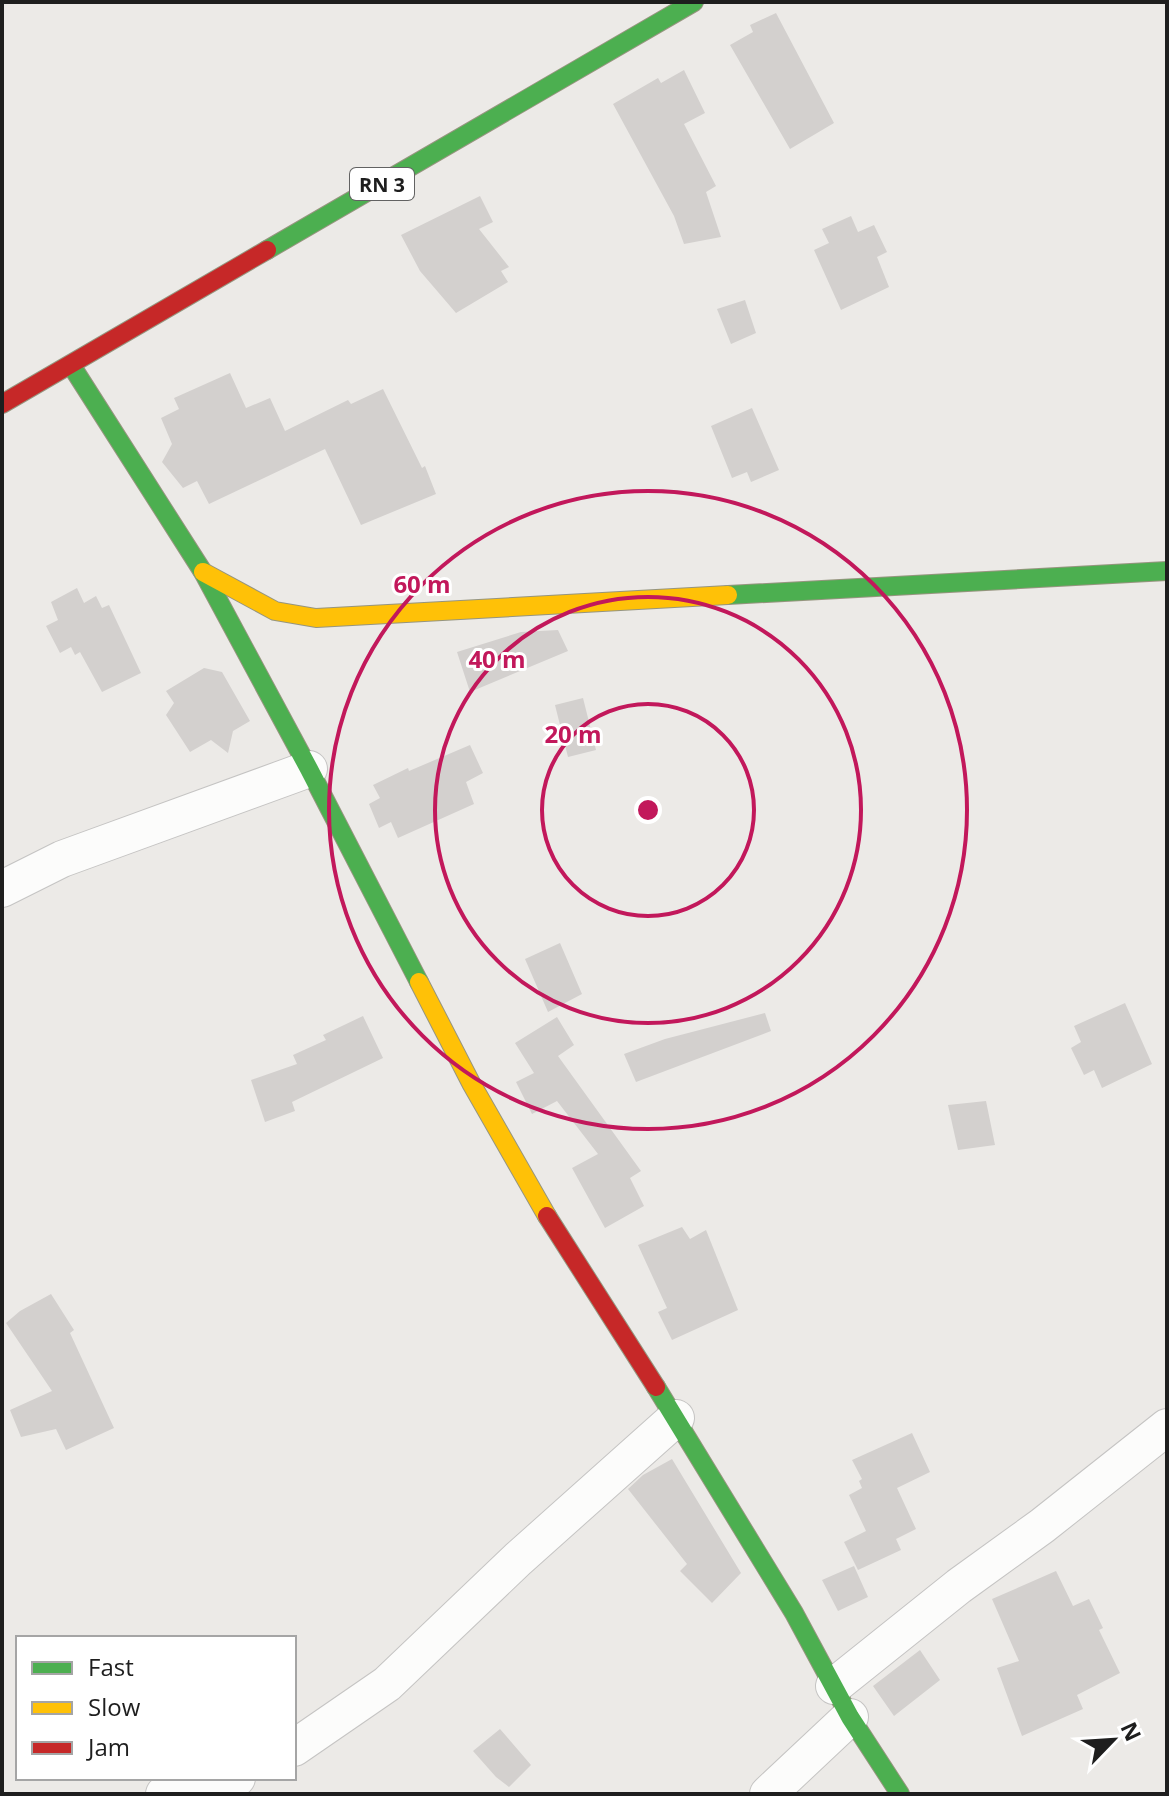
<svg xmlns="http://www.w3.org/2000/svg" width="1169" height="1796" viewBox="0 0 1169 1796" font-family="'Open Sans',sans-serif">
<rect width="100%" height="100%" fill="#eceae7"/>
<path fill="#d3d0ce" d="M776,13L834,123L790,149L730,45L753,32L750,25Z
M684,70L705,113L684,124L716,186L706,192L721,237L684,244L674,216L613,104L658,78L661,83Z
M480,196L493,222L479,229L509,267L501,271L508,282L456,313L420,271L401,235Z
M851,216L858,232L874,225L887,252L877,257L889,287L841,310L814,250L829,243L822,229Z
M745,300L756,333L731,344L717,309Z
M230,373L246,408L270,398L285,431L348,400L351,404L383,389L422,468L425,466L436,494L361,525L325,449L209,504L197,481L183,488L162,462L172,444L161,418L179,409L174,398Z
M752,408L779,470L751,482L747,472L732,478L711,426Z
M77,588L84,603L96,596L102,608L109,605L141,673L102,692L80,652L75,655L71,647L60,653L46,626L58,620L51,602Z
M558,630L568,651L470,692L457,652L521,632Z
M204,668L222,672L250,721L233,731L228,753L211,740L190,752L166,715L174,703L166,691Z
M583,698L596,750L568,757L555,705Z
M470,745L483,773L466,782L474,804L398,838L391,822L379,828L369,804L380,798L373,785L408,768L409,771Z
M560,943L582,994L548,1012L525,959Z
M1125,1003L1152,1064L1102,1088L1094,1070L1084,1075L1071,1048L1081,1042L1074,1026Z
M765,1013L771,1031L636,1082L624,1054L665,1039Z
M363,1016L383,1058L292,1102L295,1111L265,1122L251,1080L297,1064L293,1055L326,1040L323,1035Z
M557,1017L574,1045L558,1056L641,1171L630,1178L644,1206L605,1228L572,1168L598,1154L557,1101L532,1114L516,1082L534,1073L515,1043Z
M986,1101L995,1145L958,1150L948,1105Z
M682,1227L690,1239L706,1230L738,1310L672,1340L658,1312L667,1308L638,1245Z
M51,1294L74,1330L70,1333L114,1428L66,1450L56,1429L21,1437L10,1410L52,1391L6,1323L20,1311Z
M912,1433L930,1472L897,1488L916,1529L896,1539L901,1550L858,1570L844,1542L866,1531L849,1495L862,1488L859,1481L862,1479L852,1460Z
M672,1459L741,1573L712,1603L680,1571L687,1564L628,1489L643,1475Z
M854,1566L868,1597L838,1611L822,1580Z
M1056,1571L1073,1606L1089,1599L1103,1628L1099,1630L1120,1673L1077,1695L1083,1709L1022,1736L997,1668L1019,1661L992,1599Z
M920,1650L940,1680L894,1716L873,1686Z
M500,1729L531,1765L509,1787L496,1777L473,1751Z"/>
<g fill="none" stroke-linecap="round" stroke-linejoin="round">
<g stroke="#c5c4c3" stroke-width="38">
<path id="street" d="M2,889L62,859L309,769
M834,1686L959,1586L1042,1526L1167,1427
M294,1748L387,1684L518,1559L676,1418
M164,1794L237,1778
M768,1794L850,1717"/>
</g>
<g stroke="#96957f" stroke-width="20">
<path id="fast" d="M267,250L694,2
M71,365L203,572L309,769L419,982
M728,595L1167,571
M656,1387L794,1613L850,1717L900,1794"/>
</g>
<g stroke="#96957f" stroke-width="20">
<path id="slow" d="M203,572L275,611L316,618L728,595
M419,982L471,1083L547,1216"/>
</g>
<g stroke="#96957f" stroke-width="20">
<path id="jam" d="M2,404L267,250
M547,1216L656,1387"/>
</g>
<use href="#street" stroke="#fcfcfb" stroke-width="36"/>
<use href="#fast" stroke="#4caf50" stroke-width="18"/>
<use href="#slow" stroke="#ffc107" stroke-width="18"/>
<use href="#jam" stroke="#c62828" stroke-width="18"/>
</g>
<g fill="none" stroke="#c2185b" stroke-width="4">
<circle cx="648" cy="810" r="106"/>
<circle cx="648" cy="810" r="213"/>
<circle cx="648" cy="810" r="319"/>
</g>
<g text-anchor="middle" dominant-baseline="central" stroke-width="6" stroke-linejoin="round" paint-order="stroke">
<rect fill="#fff" stroke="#626262" stroke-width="2" x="350" y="168" width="64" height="32" rx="6"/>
<g font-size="20" font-weight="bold" fill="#1e1e1e">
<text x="382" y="184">RN 3</text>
</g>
</g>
<circle cx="648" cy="810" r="12" fill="#c2185b" stroke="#fff" stroke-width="4"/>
<g font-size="24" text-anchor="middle" font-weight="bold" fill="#c2185b" stroke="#fff" stroke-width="6" stroke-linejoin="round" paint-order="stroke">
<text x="422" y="593">60 m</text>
<text x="497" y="668">40 m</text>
<text x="573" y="743">20 m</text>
</g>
<rect width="1169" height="1796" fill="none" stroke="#1e1e1e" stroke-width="8"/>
<rect x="16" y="1636" width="280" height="144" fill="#ffffff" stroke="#a5a5a5" stroke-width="2"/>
<rect x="32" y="1662" width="40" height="12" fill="#4caf50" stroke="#a5a5a5" stroke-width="2"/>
<text x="88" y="1676" font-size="24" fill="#1e1e1e">Fast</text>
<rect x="32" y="1702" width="40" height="12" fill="#ffc107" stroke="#a5a5a5" stroke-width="2"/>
<text x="88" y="1716" font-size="24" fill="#1e1e1e">Slow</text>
<rect x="32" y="1742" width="40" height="12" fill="#c62828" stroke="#a5a5a5" stroke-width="2"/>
<text x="88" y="1756" font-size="24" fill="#1e1e1e">Jam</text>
<g transform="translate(1113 1740) rotate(65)" stroke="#ffffff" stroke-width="6" paint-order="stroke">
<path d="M0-6L14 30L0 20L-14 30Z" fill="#1e1e1e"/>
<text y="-12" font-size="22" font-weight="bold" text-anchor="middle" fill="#1e1e1e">N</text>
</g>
</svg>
